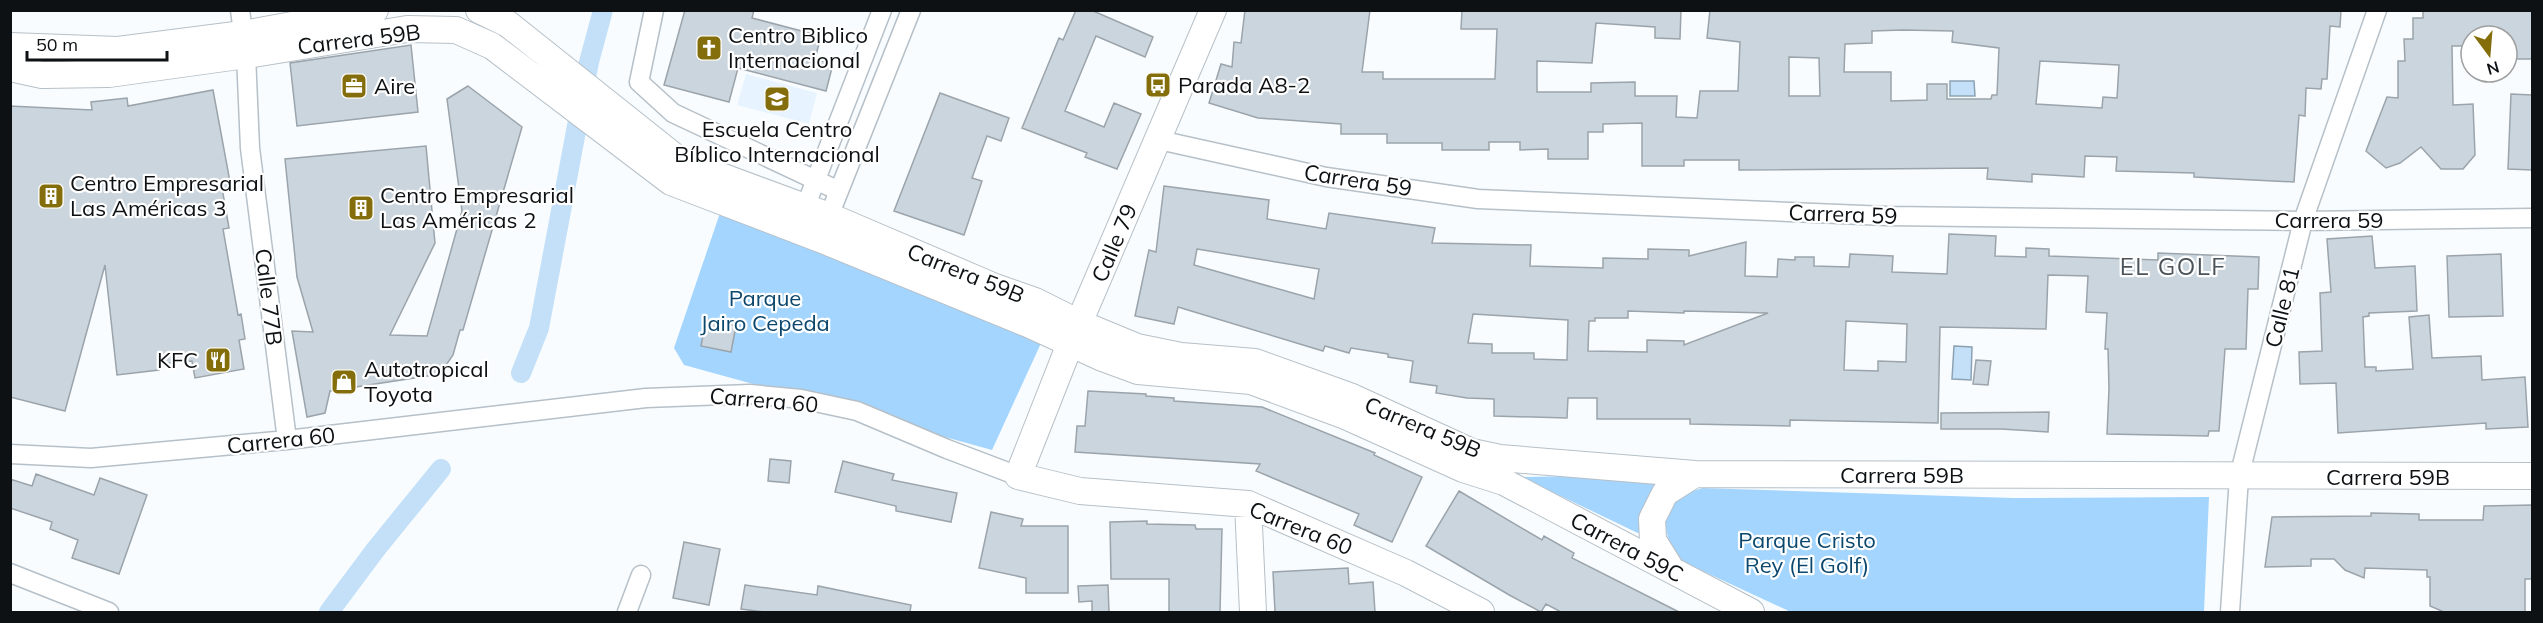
<svg xmlns="http://www.w3.org/2000/svg" width="2543" height="623" viewBox="0 0 2543 623" font-family="Mulish,sans-serif">
<rect width="100%" height="100%" fill="#f8fcff"/>
<path fill="#e7f4ff" d="M746,74L817,93L809,124L737,105Z"/>
<path fill="#a4d5fe" d="M720,213L1042,341L992,450L684,365L674,348Z
M1577,476L1670,481L1644,536L1521,477Z
M1702,488L2013,498L2209,497L2204,612H1791L1681,561C1668,544 1657,519 1675,500C1681,494 1694,491 1702,488Z"/>
<path fill="#c3e0f8" stroke="#8ca2b3" stroke-width="1.5" d="M1950,81H1974L1975,96H1950Z
M1954,346L1972,347L1971,380L1952,379Z"/>
<g fill="none" stroke-linecap="round" stroke-linejoin="round">
<path stroke="#c3e0f8" stroke-width="20" d="M521,373L539,328L589,62L603,10
M329,612L376,549L441,469"/>
</g>
<path fill="#cbd5dd" stroke="#9ba4ab" stroke-width="1.5" fill-rule="evenodd" d="M685,10H754L752,18L821,36L815,59L833,64L826,91L738,68L729,102L664,85Z
M1076,10H1091L1153,37L1145,57L1096,36L1065,111L1104,127L1114,103L1141,114L1117,169L1085,157L1087,153L1022,128L1059,38L1063,40Z
M1245,10H1370L1362,72H1383V79H1495L1497,29H1461L1462,10H1681L1680,39L1655,38V27L1596,23L1592,63L1537,61V92H1591V83L1635,82V96H1677L1676,117L1697,118L1700,91H1738L1740,42L1707,38L1710,10H2341L2340,27L2330,26L2327,79H2322L2321,89L2306,88L2305,116L2299,115L2294,182L2194,177V173L2116,171L2117,157L2085,156L2084,177L2032,174V182L1987,179L1988,168L1739,170V160H1684V166H1642V123L1603,124V132H1588V159H1548V149L1520,150V142H1489V150H1442V143H1387V134H1341V124L1258,118L1209,103L1221,64L1232,67L1234,42L1241,43ZM1903,30L1953,31L1952,42L1999,48L1997,95H1992L1991,99H1947V84H1927V100L1891,101V72H1844L1845,44L1872,43V31ZM1789,57L1819,58L1820,96H1789ZM2040,61L2119,65L2117,98L2103,97L2102,108L2036,104Z
M2423,10H2532V59H2507V36H2471V46H2452L2453,105L2473,104L2475,155L2463,169H2441L2421,147L2400,163L2386,168L2366,151L2387,97L2398,98V61H2405L2404,39H2413V18H2423Z
M411,45L418,112L297,126L290,63Z
M468,86L522,127L463,330H460L453,355L440,374L330,391L325,413L307,417L292,331L313,332L297,277L285,159L426,146L435,243L390,335L427,336L462,211L447,99Z
M213,90L231,187L222,188L229,228L223,229L238,315L241,314L245,339L239,340L244,369L195,378L192,361L159,364V370L117,375L105,265L65,411L10,397V106L92,110L91,102L127,98L128,106Z
M940,93L1009,118L1001,141L987,136L972,178L982,181L964,235L894,211Z
M2511,94L2532,95V170L2508,169Z
M1164,186L1269,200L1267,219L1326,229L1329,213L1435,228L1432,243L1531,245L1530,266L1603,268V258L1648,259V249L1689,250V256L1746,242L1745,276L1777,277L1778,259L1795,260V257H1814V266L1849,267L1850,254L1893,256L1892,272L1947,274L1949,234L1996,236L1995,256L2026,257V248L2049,249V256L2158,260V253L2259,257L2258,289H2248L2246,349H2225L2219,431H2209L2208,436L2107,434L2109,389L2108,349H2105L2107,313L2086,312L2088,276L2048,275L2046,329L1940,327L1938,423L1790,420V426L1690,424V419H1597V398H1568L1567,418L1494,416V399L1467,398L1436,393L1437,386L1410,382L1413,361L1388,357V354L1351,348L1349,353L1325,346L1323,351L1178,307L1174,324L1135,316L1149,250L1156,252ZM1197,249L1319,269L1314,299L1194,265ZM1628,311L1684,313V311L1768,313L1684,345V341L1647,340V352L1588,351L1589,321H1595V318H1628ZM1473,314L1568,320L1567,360L1534,359V353H1492V344L1468,343ZM1846,321L1907,324L1906,362L1878,361V371L1844,370Z
M2372,236L2375,268L2415,266L2417,311L2369,313V316L2363,317L2365,367H2376V371L2413,369L2409,317L2429,315L2432,358L2481,356L2482,380L2525,377L2528,427L2486,429V423L2338,433L2336,383L2300,384L2299,352L2322,351L2320,293L2331,292L2327,239Z
M2501,254L2503,316L2449,317L2447,256Z
M706,320L736,326L731,352L701,346Z
M1976,360L1991,361L1988,385L1973,384Z
M1088,391L1146,394V396L1174,398V401L1262,407L1375,453L1374,455L1422,477L1392,542L1354,525L1359,514L1256,471L1260,464L1075,452L1077,426H1085Z
M2049,412L2048,432L2001,429H1941V413Z
M770,459L791,461L789,483L768,481Z
M843,461L894,474L892,480L957,493L951,522L896,511V506L835,492Z
M36,474L94,495L100,478L147,495L119,574L72,558L78,540L50,529L52,522L10,508V479L32,486Z
M1459,491L1542,540L1544,536L1574,553L1572,558L1679,612H1561L1546,604L1541,612L1511,596L1426,546Z
M2532,505V579H2525V612H2444L2430,606V577H2427V570L2365,568L2364,578L2345,570L2334,559H2311V566L2265,567L2272,517L2371,516V513L2419,514V520H2483L2484,506Z
M991,512L1023,519L1021,526H1068V593H1026V578L979,568Z
M1147,521V524L1195,525L1196,529H1222L1220,612H1169V579H1111L1110,522Z
M684,542L720,549L709,605L673,598Z
M1348,568L1349,584L1373,582L1375,612H1275L1273,572Z
M745,585L817,595L818,586L911,605L910,612H764L741,609Z
M1108,585L1109,612H1092V601L1079,602L1078,586Z"/>
<g fill="none" stroke-linecap="round" stroke-linejoin="round">
<g stroke="#b6c0c8" stroke-width="21">
<path id="street" d="M240,10L246,55L250,148L287,440
M654,10L639,82L673,113L839,191
M1159,140L1326,177L1478,199L1887,216L2303,221L2532,218
M801,218L882,10
M825,226L911,10
M10,454L91,458L287,440L646,398L750,394L801,399L857,411L947,449L1018,476
M10,573L109,612
M627,612L641,575
M2230,612L2239,477L2303,221L2377,10"/>
</g>
<g stroke="#b6c0c8" stroke-width="28">
<path id="secondary" d="M479,10L508,24L680,161L829,216L995,287L1035,301L1079,323L1137,347L1181,356L1255,362L1352,397L1472,452L1500,458L1695,474L2532,476
M1213,10L1070,344L1018,476L1080,491L1248,504L1406,573L1481,612
M10,46L118,50L243,34L375,10
M10,68L42,75L109,74L246,55L407,29L456,30L492,46L671,182L820,239L1028,324L1100,357L1138,371L1251,381L1343,415L1463,469L1504,482L1751,612
M1248,504L1253,612
M1671,569L1653,540L1652,519L1665,493L1695,474"/>
</g>
<use href="#street" stroke="#fff" stroke-width="18"/>
<use href="#secondary" stroke="#fff" stroke-width="26"/>
</g>
<defs>
<g id="church-square" transform="scale(1.35)"><rect x="-9" y="-9" width="18" height="18" rx="4" fill="#846e0b" stroke="#fff"/><path d="M-1.2-6h2.4v3.5h3.3v2.4h-3.3V6h-2.4V-.1h-3.3v-2.4h3.3Z" fill="#fff"/></g>
<g id="bus-square" transform="scale(1.35)"><rect x="-9" y="-9" width="18" height="18" rx="4" fill="#846e0b" stroke="#fff"/><path d="M-5-6H5V4H4V6H2V4H-2V6H-4V4H-5ZM-3.5-4V0h7V-4ZM-3.5 1.2v1.5H-2V1.2ZM2 1.2v1.5H3.5V1.2Z" fill="#fff"/></g>
<g id="office-square" transform="scale(1.35)"><rect x="-9" y="-9" width="18" height="18" rx="4" fill="#846e0b" stroke="#fff"/><path d="M-6-3h4V-5.5h4V-3h4V5H-6ZM-1-4.5V-3h2v-1.5ZM-6 0V1H6V0Z" fill="#fff"/></g>
<g id="school-square" transform="scale(1.35)"><rect x="-9" y="-9" width="18" height="18" rx="4" fill="#846e0b" stroke="#fff"/><path d="M0-5L7-2L0 1L-7-2ZM-4 1L0 2.5L4 1V4Q0 6-4 4Z" fill="#fff"/></g>
<g id="building-square" transform="scale(1.35)"><rect x="-9" y="-9" width="18" height="18" rx="4" fill="#846e0b" stroke="#fff"/><path d="M-4-6H4V6H1V3H-1V6H-4ZM-2.5-4.3h1.7v1.8h-1.7ZM.8-4.3h1.7v1.8H.8ZM-2.5-1h1.7V.8h-1.7ZM.8-1h1.7V.8H.8Z" fill="#fff"/></g>
<g id="restaurant-square" transform="scale(1.35)"><rect x="-9" y="-9" width="18" height="18" rx="4" fill="#846e0b" stroke="#fff"/><path d="M-5-6h1v4h1v-4h1v4h1v-4h1v5L-1.5 .5V6h-2V.5L-5-1ZM5-6V6H3V1.5H1.5Q1.5-4 5-6Z" fill="#fff"/></g>
<g id="shop-square" transform="scale(1.35)"><rect x="-9" y="-9" width="18" height="18" rx="4" fill="#846e0b" stroke="#fff"/><path d="M-5-2.5h2.3a2.7 3.5 0 0 1 5.4 0H5L5.5 6h-11ZM-1.5-2.5h3a1.5 2.3 0 0 0-3 0Z" fill="#fff"/></g>
</defs>
<g fill-rule="evenodd">
<use href="#church-square" x="709" y="48"/>
<use href="#bus-square" x="1158" y="85"/>
<use href="#office-square" x="354" y="86"/>
<use href="#school-square" x="777" y="99"/>
<use href="#building-square" x="51" y="196"/>
<use href="#building-square" x="361" y="208"/>
<use href="#restaurant-square" x="218" y="360"/>
<use href="#shop-square" x="344" y="382"/>
</g>
<g text-anchor="middle" dominant-baseline="central" stroke-width="4.5" stroke-linejoin="round" paint-order="stroke">
<g font-size="22" fill="#0d1113" stroke="#fff" text-anchor="start">
<text x="728" y="35">Centro Biblico<tspan x="728" dy="25">Internacional</tspan></text>
<text x="1178" y="85">Parada A8-2</text>
<text x="374" y="86">Aire</text>
<text x="777" y="129" text-anchor="middle">Escuela Centro<tspan x="777" dy="25">Bíblico Internacional</tspan></text>
<text x="70" y="183">Centro Empresarial<tspan x="70" dy="25">Las Américas 3</tspan></text>
<text x="380" y="195">Centro Empresarial<tspan x="380" dy="25">Las Américas 2</tspan></text>
<text x="198" y="360" text-anchor="end">KFC</text>
<text x="364" y="369">Autotropical<tspan x="364" dy="25">Toyota</tspan></text>
</g>
<g font-size="22" fill="#0d1113" stroke="#fff">
<text transform="translate(359 39) rotate(-7)">Carrera 59B</text>
<text transform="translate(1358 180) rotate(9)">Carrera 59</text>
<text transform="translate(1843 214) rotate(2)">Carrera 59</text>
<text x="2329" y="220">Carrera 59</text>
<text transform="translate(1114 243) rotate(-67)">Calle 79</text>
<text transform="translate(966 273) rotate(22)">Carrera 59B</text>
<text transform="translate(269 297) rotate(83)">Calle 77B</text>
<text transform="translate(2282 307) rotate(-76)">Calle 81</text>
<text transform="translate(764 400) rotate(5)">Carrera 60</text>
<text transform="translate(1423 427) rotate(23)">Carrera 59B</text>
<text transform="translate(281 440) rotate(-6)">Carrera 60</text>
<text x="1902" y="475">Carrera 59B</text>
<text x="2388" y="477">Carrera 59B</text>
<text transform="translate(1301 528) rotate(22)">Carrera 60</text>
<text transform="translate(1627 547) rotate(28)">Carrera 59C</text>
</g>
<g font-size="22" fill="#0c476d" stroke="#fff">
<text x="765" y="298">Parque<tspan x="765" dy="25">Jairo Cepeda</tspan></text>
<text x="1807" y="540">Parque Cristo<tspan x="1807" dy="25">Rey (El Golf)</tspan></text>
</g>
<g font-size="24" letter-spacing="1.5" fill="#4b535a" stroke="#fff">
<text x="2173" y="266">EL GOLF</text>
</g>
</g>
<rect width="2543" height="623" fill="none" stroke="#0d1113" stroke-width="24"/>
<g transform="translate(2489 54) rotate(164)"><circle r="28" fill="#ffffff" stroke="#9ea0a1" stroke-width="1.5"/>
<path d="M0-4.5L10 22L0 15L-10 22Z" fill="#846e0b"/>
<text y="-9" font-size="16" font-weight="bold" text-anchor="middle" fill="#0d1113">N</text>
</g>
<path d="M27 51v9h140v-9" fill="none" stroke="#0d1113" stroke-width="3"/>
<text x="36" y="51" font-size="18" fill="#0d1113" stroke="#ffffff" stroke-width="4.5" paint-order="stroke">50 m</text>
</svg>
